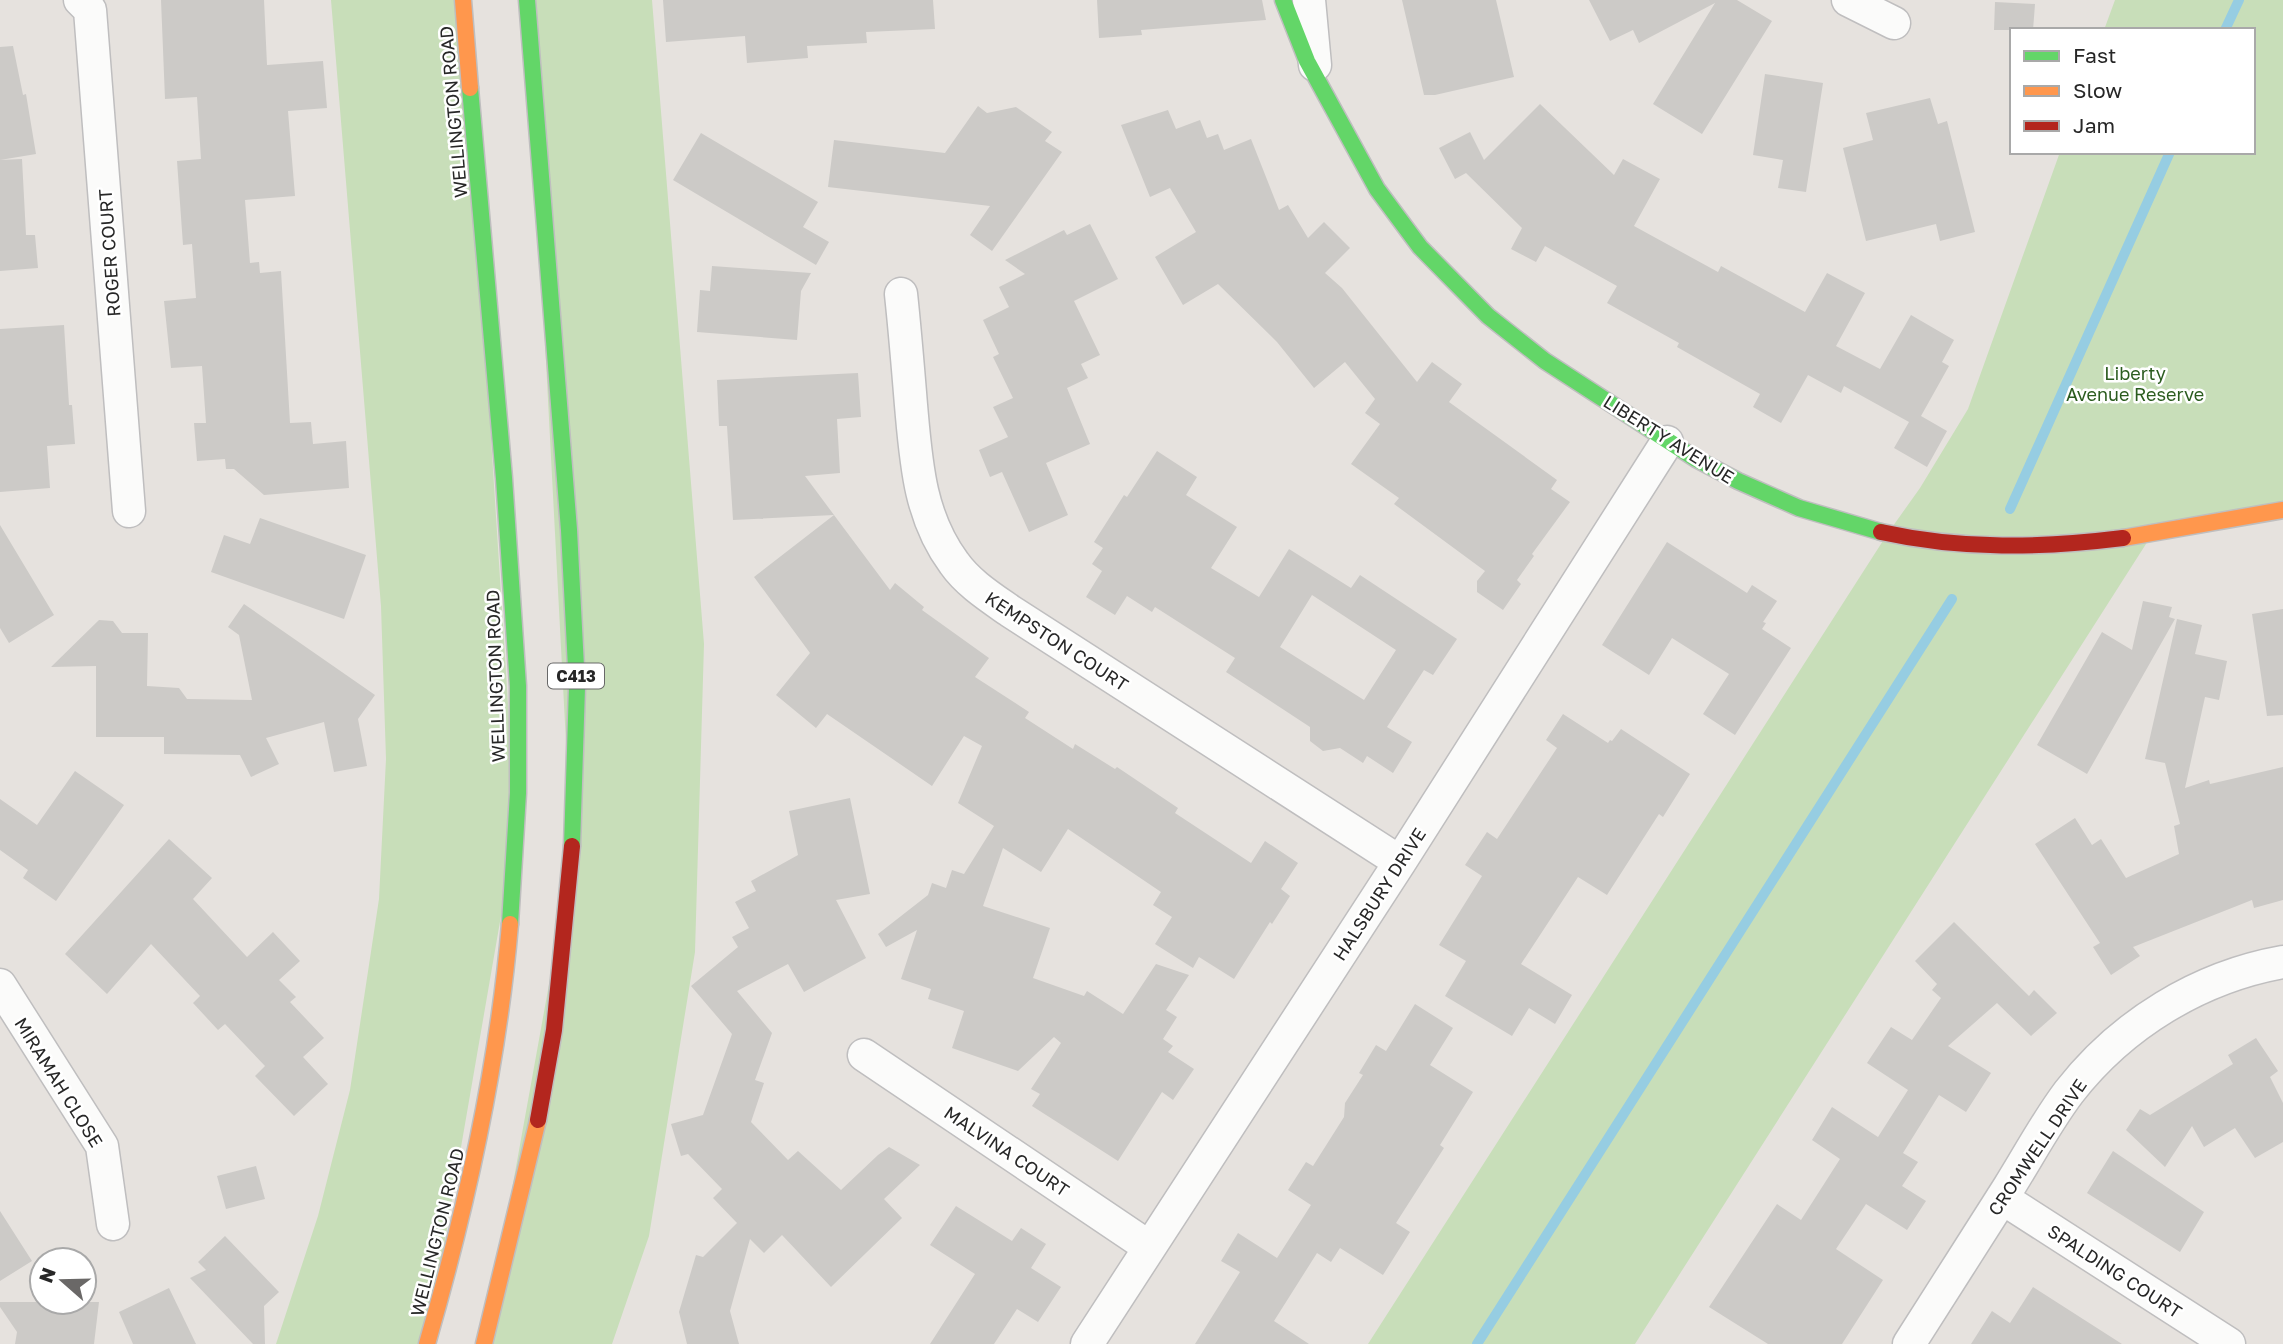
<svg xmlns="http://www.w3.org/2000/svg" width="2283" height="1344" viewBox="0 0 2283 1344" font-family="'Golos Text',sans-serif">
<rect width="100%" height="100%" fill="#e6e2de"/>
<path fill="#c8deb9" d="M331,0H463L516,829L427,1344H276L318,1216L350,1090L379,899L386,759L381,606Z
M527,0H652L704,644L695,952L649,1236L612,1344H484L572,857Z
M2115,0H2283V509L2153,533L1635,1344H1368L1888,533L1920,488L1968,409L2060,152H2253V30H2104Z"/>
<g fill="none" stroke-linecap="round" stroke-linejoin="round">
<path stroke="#96cde2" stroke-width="10" d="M2225,30L2239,0
M2010,509L2170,152
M1477,1344L1952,599"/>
</g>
<path fill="#cccac7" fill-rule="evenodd" d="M161,0H264L267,65L323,61L327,108L288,111L295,196L245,200L250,263L259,262L260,273L281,271L290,423L311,422L313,444L346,441L349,488L264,495L234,469H226L225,459L197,461L194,423H206L202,366L171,368L164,301L196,298L192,244L183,245L177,161L201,159L197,97L165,99Z
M663,0H933L935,29L866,32L867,43L807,46L808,58L747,63L745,36L666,42Z
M1097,0H1262L1266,20L1141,30L1142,35L1099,38Z
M1402,0H1496L1514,77L1435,95H1424Z
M1589,0H1737L1772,21L1702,134L1653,104L1715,3L1639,43L1633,30L1610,41Z
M1995,2L2035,4L2033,30H1994Z
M13,46L23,95L26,94L36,154L0,160L22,159L26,235H35L38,268L0,271V47Z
M1765,74L1823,83L1806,192L1778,188L1783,160L1753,155Z
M1930,98L1938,124L1947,121L1975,232L1940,241L1936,224L1866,241L1843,148L1873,140L1866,113Z
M1540,104L1614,175L1623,159L1660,179L1634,226L1718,272L1721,266L1805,312L1827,273L1865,293L1836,346L1880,369L1911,315L1954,340L1942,362L1949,366L1921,416L1947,431L1927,467L1894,448L1909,422L1844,386L1841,393L1808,375L1781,423L1753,407L1760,394L1677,347L1679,343L1607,303L1617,286L1545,246L1536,262L1511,249L1522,228L1466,173L1455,179L1439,148L1470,132L1484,160Z
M978,106L987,113L1016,107L1052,132L1045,141L1062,152L992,251L970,235L990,206L828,187L834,140L945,153Z
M1168,110L1176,129L1200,120L1207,138L1218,134L1224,150L1251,139L1279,210L1288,205L1308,238L1324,222L1350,248L1325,273L1342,288L1417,382L1432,362L1462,384L1449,402L1557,480L1551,489L1570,502L1532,554L1534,556L1517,580L1521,584L1503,610L1477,592V581L1485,571L1394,504L1399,498L1351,464L1380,424L1365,413L1375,399L1345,362L1314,388L1277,342L1218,284L1183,305L1155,257L1196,232L1170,188L1150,197L1121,125Z
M701,133L818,202L803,227L829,242L816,265L673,180Z
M1090,224L1118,279L1074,301L1100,355L1081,364L1088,378L1067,388L1090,444L1046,463L1068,515L1029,532L1002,472L990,477L979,450L1008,437L993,407L1013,398L993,357L999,354L983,320L1009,307L999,287L1025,274L1005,260L1064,230L1067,235Z
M712,266L811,273L801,291L797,340L697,332L700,290L710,291Z
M64,325L69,405H72L75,444L47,446L50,488L0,492V329Z
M858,373L861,417L837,419L840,473L805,476L834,515L733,520L727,426H719L717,380Z
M1157,451L1197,477L1186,495L1237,527L1211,568L1259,597L1289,549L1351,588L1360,575L1457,639L1433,675L1424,670L1387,727L1412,742L1393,773L1367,756L1363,763L1340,748L1323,751L1310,741V727L1226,672L1235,658L1155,607L1152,612L1127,596L1115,615L1086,597L1102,571L1092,564L1103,548L1094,542L1124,495L1127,497ZM1312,595L1396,650L1364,700L1280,647Z
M834,515L890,590L895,583L924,607L922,610L989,658L975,677L1029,712L1025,718L1073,749L1075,744L1115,769L1117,767L1178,808L1175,813L1251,863L1265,841L1298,863L1281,889L1290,896L1272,924L1270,922L1234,979L1199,957L1193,968L1155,944L1172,917L1153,905L1161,892L1068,829L1041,872L1003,848L983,906L1050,928L1033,978L1084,996L1087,991L1123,1014L1156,964L1189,975L1166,1010L1177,1017L1163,1039L1173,1046L1168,1052L1194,1069L1173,1100L1162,1092L1118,1161L1032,1106L1040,1094L1031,1089L1061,1043L1054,1037L1018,1071L952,1048L964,1011L928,999L931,989L901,979L917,930L886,947L878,934L928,895L932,883L946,888L952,870L964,874L994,826L958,803L982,746L964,736L932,786L827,714L816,728L776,695L810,653L754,577Z
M260,518L366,555L344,619L211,572L224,535L250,544Z
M0,525L54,615L9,643L0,628Z
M1667,542L1747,593L1752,585L1777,601L1763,622L1766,623L1762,629L1791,648L1735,735L1703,714L1729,674L1672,638L1649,675L1602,645Z
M2143,601L2172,607L2169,617L2175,619L2087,774L2037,745L2102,632L2132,650Z
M244,604L375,695L358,719L367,766L334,772L324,722L266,738L279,764L251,777L240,755L164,754V737H96V666L51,667L99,620L113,621L122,633H148L147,686L179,688L187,699L252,700L239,635L228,627Z
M2283,609V715L2267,716L2252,614Z
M2177,619L2202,625L2195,654L2227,661L2219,700L2205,697L2185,788L2209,780L2210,784L2283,767V900L2254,908L2252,900L2133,947L2140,956L2111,975L2093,947L2100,943L2035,844L2075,818L2092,845L2101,839L2126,878L2179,854L2174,826L2180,824L2165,763L2145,759Z
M1563,714L1608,743L1610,740L1612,741L1621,729L1690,774L1663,817L1659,814L1607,895L1578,877L1521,964L1572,995L1555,1024L1529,1008L1512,1036L1445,996L1466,961L1439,945L1482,876L1465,865L1487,832L1497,839L1557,748L1546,740Z
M75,771L124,805L56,901L23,878L28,870L0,850V799L37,825Z
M850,798L870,894L836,900L866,958L804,992L788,964L737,991L772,1033L755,1080L764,1083L751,1122L788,1160L798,1151L841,1190L878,1155L889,1147L920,1165L884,1199L902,1218L831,1287L782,1235L764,1253L750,1239L730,1311L739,1344H687L679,1312L696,1255L703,1257L737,1223L713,1198L722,1189L688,1154L681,1156L671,1124L703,1115L732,1034L691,986L738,947L732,937L749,928L735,902L756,891L751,881L798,855L789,811Z
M169,839L212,878L193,899L247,957L273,932L300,961L279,980L296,997L290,1002L324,1038L303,1057L328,1084L294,1116L255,1076L265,1066L225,1024L218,1030L193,1003L200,996L151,944L107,994L65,954Z
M1954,922L2029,996L2034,990L2057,1013L2031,1036L1997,1003L1948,1046L1991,1073L1966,1112L1939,1095L1903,1153L1918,1162L1902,1186L1926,1201L1907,1230L1866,1204L1836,1249L1883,1280L1842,1344H1768L1709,1307L1777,1204L1801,1220L1840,1159L1812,1140L1832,1107L1878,1137L1908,1090L1867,1063L1891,1027L1912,1040L1941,998L1932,990L1937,984L1915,961Z
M1415,1004L1453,1028L1430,1065L1473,1092L1440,1145L1444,1148L1396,1223L1410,1232L1383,1275L1340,1248L1331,1262L1317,1253L1274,1321L1309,1344H1195L1240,1272L1221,1261L1238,1233L1277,1258L1311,1205L1288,1190L1306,1162L1313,1166L1344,1117L1345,1103L1363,1075L1359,1073L1376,1045L1386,1051Z
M2256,1038L2278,1071L2270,1077L2283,1103V1142L2255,1158L2235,1128L2204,1147L2192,1126L2165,1167L2126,1130L2140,1109L2150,1115L2233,1064L2228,1055Z
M2113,1151L2204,1212L2180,1252L2087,1193Z
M256,1166L265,1199L226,1209L217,1176Z
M956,1206L1012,1241L1021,1228L1046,1244L1031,1268L1061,1287L1038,1322L1017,1309L994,1344H930L975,1274L930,1245Z
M0,1211L32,1261L0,1281Z
M225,1236L279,1292L264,1306L265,1344H253L190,1278L206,1270L198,1262Z
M2033,1287L2122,1344H1971L1992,1311L2010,1323Z
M169,1288L196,1344H133L119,1312Z
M0,1302H99L94,1344H15L17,1332L0,1307Z"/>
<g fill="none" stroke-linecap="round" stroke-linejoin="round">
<g stroke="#bfbebf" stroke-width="35">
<path id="street" d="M80,0L90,10L129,511
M1309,0L1315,65
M1848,0L1894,23
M901,294C905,331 908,368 911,405C916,461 919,516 954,563C968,583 990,597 1010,611L1400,862
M0,985L102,1146L113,1224
M864,1055L1149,1247
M2002,1198L2229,1344
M1087,1344L1400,862L1667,442
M1909,1344C1942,1292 1976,1239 2009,1187C2029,1155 2047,1121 2069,1092C2122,1024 2199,977 2283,962"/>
</g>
<g stroke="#bfbebf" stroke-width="19">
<path id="fast" d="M527,0L569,530L577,687L572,846
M1283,0L1307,61L1377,189L1420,247L1488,316L1545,361L1696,459L1738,481L1799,508L1881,532
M470,88L504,478L518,686V793L510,924"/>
</g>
<g stroke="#bfbebf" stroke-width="19">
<path id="slow" d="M463,0L470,88
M2123,538L2283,510
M427,1344C467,1206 498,1067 510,924
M484,1344L538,1120"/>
</g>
<g stroke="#bfbebf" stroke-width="19">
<path id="jam" d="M1881,532C1962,550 2042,548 2123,538
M538,1120L554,1030L572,846"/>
</g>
<use href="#street" stroke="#fbfbfa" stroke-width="32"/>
<use href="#fast" stroke="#63d668" stroke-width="16"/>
<use href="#slow" stroke="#ff974d" stroke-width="16"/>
<use href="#jam" stroke="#b3261e" stroke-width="16"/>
</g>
<g text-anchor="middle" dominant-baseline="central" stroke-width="5" stroke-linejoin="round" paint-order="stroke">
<rect fill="#fff" stroke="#686868" stroke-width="2" x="548" y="663.5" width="56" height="25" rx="5"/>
<g font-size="16" font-weight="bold" fill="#272727">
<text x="576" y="676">C413</text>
</g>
<g font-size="18" fill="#272727" stroke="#fff">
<text transform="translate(453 112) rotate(-95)">WELLINGTON ROAD</text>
<text transform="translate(109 253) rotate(-94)">ROGER COURT</text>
<text transform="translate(1669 439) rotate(32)">LIBERTY AVENUE</text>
<text transform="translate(1057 641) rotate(33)">KEMPSTON COURT</text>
<text transform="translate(495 676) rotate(-92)">WELLINGTON ROAD</text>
<text transform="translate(1379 894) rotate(-57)">HALSBURY DRIVE</text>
<text transform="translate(59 1082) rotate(58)">MIRAMAH CLOSE</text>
<text transform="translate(2037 1147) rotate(-56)">CROMWELL DRIVE</text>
<text transform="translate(1007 1151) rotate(34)">MALVINA COURT</text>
<text transform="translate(437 1232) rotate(-76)">WELLINGTON ROAD</text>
<text transform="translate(2115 1271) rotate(33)">SPALDING COURT</text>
</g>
<g font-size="18" fill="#2b5c1f" stroke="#fff">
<text x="2135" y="373">Liberty<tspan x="2135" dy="21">Avenue Reserve</tspan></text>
</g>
</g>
<rect x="2010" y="28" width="245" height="126" fill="#ffffff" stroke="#a9a9a9" stroke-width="2"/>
<rect x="2024" y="51" width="35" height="10" fill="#63d668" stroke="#a9a9a9" stroke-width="2"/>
<text x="2073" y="63" font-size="21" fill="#272727">Fast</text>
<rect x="2024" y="86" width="35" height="10" fill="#ff974d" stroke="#a9a9a9" stroke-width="2"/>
<text x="2073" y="98" font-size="21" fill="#272727">Slow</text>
<rect x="2024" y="121" width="35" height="10" fill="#b3261e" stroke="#a9a9a9" stroke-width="2"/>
<text x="2073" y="133" font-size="21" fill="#272727">Jam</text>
<g transform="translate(63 1281) rotate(290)"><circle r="33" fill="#ffffff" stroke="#a9a9a9" stroke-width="2"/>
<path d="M0-5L12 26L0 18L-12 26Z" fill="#6a6867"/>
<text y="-10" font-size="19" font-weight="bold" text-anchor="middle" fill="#272727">N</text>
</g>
</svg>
